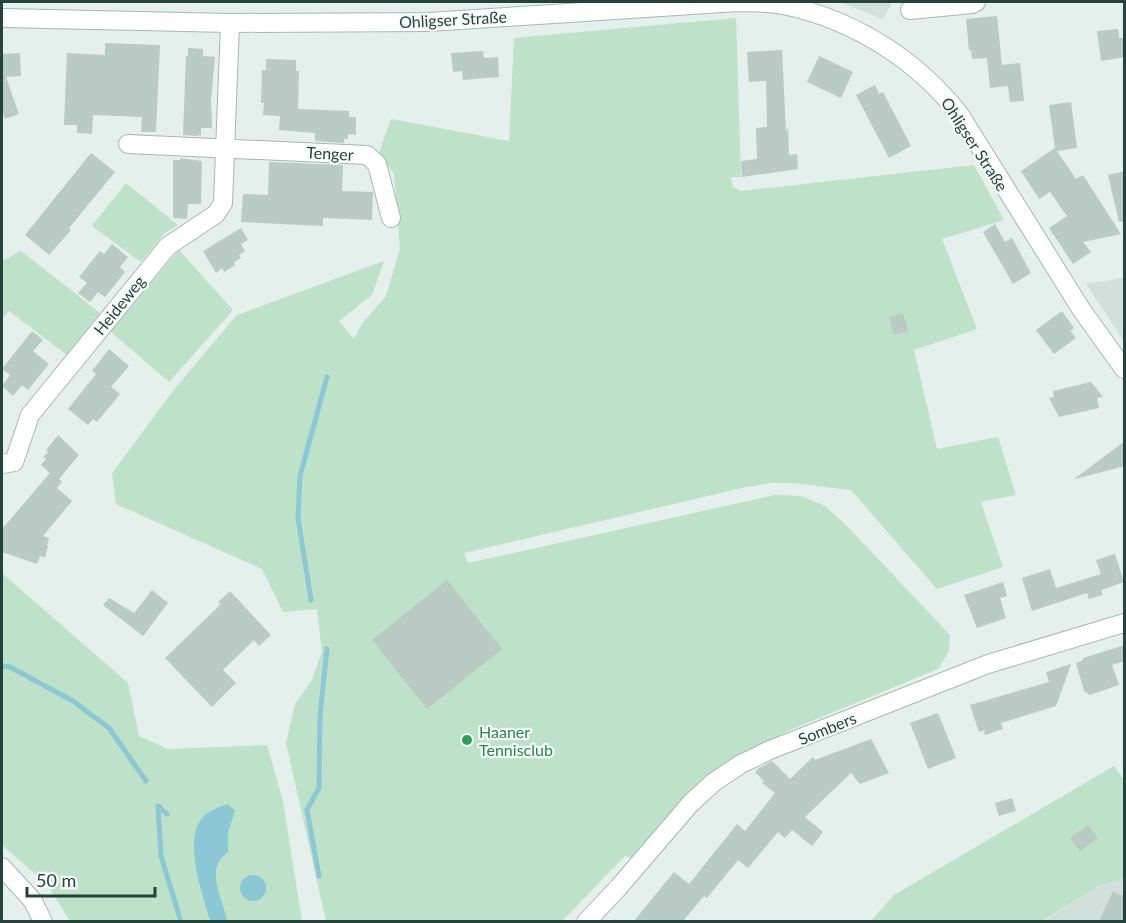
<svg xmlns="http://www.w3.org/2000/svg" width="1126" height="923" viewBox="0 0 1126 923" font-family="Lato,sans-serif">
<rect width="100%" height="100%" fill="#e5efeb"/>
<path fill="#d3dfda" d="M839,2H892L883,19Z
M1124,278V341L1086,284Z
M1124,878V921L1042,922L1099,886Z"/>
<path fill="#bee1c9" d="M736,18L741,177H731L733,187L741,191L974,165L1004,220L942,239L977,329L914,350L937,449L998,437L1016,495L981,502L1003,567L937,589L851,490L792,483H771L742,488L464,553L468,563L775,495L801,496L825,506L847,526L950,635L949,651L938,669L790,730L712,773L631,858L625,856L562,921H326L286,743L295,704L312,680L322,652L317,609L283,612L262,569L116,504L112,473L176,387L237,315L384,261L372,295L339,321L354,339L362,324L386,296L400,249L394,174L379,153L391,119L509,141L514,38Z
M126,183L178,225L165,233L141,262L92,226Z
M179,250L233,310L169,382L110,331Z
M21,251L100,313L67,355L9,311L2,319V261Z
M2,573L128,683L139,736L168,749L267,745L283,801L302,921H70L46,883L2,845Z
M1114,766L1124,780V878L1099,886L1042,921L870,922L894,895Z"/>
<path fill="#8cc7d6" d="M228,804L235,811L228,832V852C203,870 224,899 227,921H210C203,895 182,840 203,817C210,810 220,807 228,804Z
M240 888a13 13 0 1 1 26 0a13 13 0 1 1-26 0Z"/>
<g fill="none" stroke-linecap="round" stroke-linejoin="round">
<path stroke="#8cc7d6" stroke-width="5" d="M311,600L298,518L300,476L327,377
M2,666L10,667L73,701L109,728L146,781
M158,806L161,856L181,922
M158,806L167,814
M319,876L307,810L319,788L320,716L327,649"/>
</g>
<path fill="#bacac4" d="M997,16L1002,65L1020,63L1024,101L1010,102L1008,86L990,88L987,58L972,59L971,50H969L966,19Z
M1118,29L1119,38H1125V57L1101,61L1097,31Z
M105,43L160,45L156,132H141L142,117L93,115L92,134L77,133V125H64L67,53L105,55Z
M188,48L203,49V56L215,57L211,100L212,128H201V135L196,136L183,135L186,56H188Z
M782,50L786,132L788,127L789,155L797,154L798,169L742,177L741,161L757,159L756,128L767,127L766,81L749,82L747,52Z
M483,51L484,58L498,57L499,77L463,80L462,71L453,72L451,53Z
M20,53L21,76L6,77L19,114L5,119L2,110V54Z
M819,56L853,72L841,98L807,82Z
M266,59L296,60V71H299L298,109L349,111V117H356V135L348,134V139H344V143L315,141V133L279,130L280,116L263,115L264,103H261L262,70H266Z
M875,85L879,94L883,92L911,146L889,158L856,95Z
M1071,102L1077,148L1057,151L1076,179L1083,175L1121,234L1083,242L1091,252L1073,264L1049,228L1067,216L1050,192L1039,199L1021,171L1055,148L1049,105Z
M91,153L115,172L69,228L71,230L49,255L25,235Z
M180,158L202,161L201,204H188L187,219L173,218V160H180Z
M269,162L343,165L342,191L373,192L372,220L323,218V226L241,222L243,194L268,195Z
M1125,171V221L1119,222L1108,175Z
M995,224L1005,242L1012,238L1031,273L1013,284L983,232Z
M241,228L248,240L241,244L245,251L239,255L241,258L234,262L235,265L224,272L222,268L216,273L203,251Z
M112,244L128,257L120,267L125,272L105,297L98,292L90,302L78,293L87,283L79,277L100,251L104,254Z
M1062,311L1074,328L1070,331L1076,338L1054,354L1036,330Z
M903,313L908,331L894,335L889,317Z
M32,331L43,340L33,351L49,364L28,390L22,385L13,396L2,386L10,375L2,369Z
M109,349L129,366L111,387L120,394L97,422L93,419L88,425L68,409L96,374L92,371Z
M1091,382L1103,397L1097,398L1099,408L1059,417L1049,398L1054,397L1053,391Z
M58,435L79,455L59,479L62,482L57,488L72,501L43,536L49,538L47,546H48L45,558L40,556L37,564L2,552V529L50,473L51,474L41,465L46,459L43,457L48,452L46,450Z
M1125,441V466L1075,479H1074Z
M1115,554L1124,582L1101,590L1103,595L1089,599L1087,593L1032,611L1022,578L1050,569L1056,588L1101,574L1096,560Z
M447,580L502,649L427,709L372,640Z
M1003,582L1007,596L1000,598L1006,618L977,628L964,595Z
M152,590L168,603L143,636L103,605L109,598L134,613Z
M230,591L271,635L259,646L254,640L223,670L236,683L212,707L165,658L221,604L218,602Z
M1125,645V661L1112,665L1119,685L1090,695L1084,691L1076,663L1083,660V658Z
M1071,664L1056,706L1001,723L1003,729L985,735L984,730L979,732L970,705L1049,682L1046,672Z
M938,713L956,758L928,769L910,723Z
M871,739L889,773L860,784L851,773L805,817L823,832L812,846L792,830L785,838L778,832L748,868L738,860L707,898L704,896L683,921H634L674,872L689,884L737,824L745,831L775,793L762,783L764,781L755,772L759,768L772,761L790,779L813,757L815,760Z
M1012,798L1016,811L999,816L995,803Z
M1088,825L1098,838L1080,851L1070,838Z
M1113,891L1125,897V921H1099Z"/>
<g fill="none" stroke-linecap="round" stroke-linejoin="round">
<g stroke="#a7b8b3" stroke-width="20">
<path id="street" d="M910,10L972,4L976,2
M128,144L367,155L377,164L391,218
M2,464L14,462L30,415L168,246L216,214L223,203L230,23
M2,867L33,901L43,922
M586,922L618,888L691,803L714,782L741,764L770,750L988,664L1124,623"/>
</g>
<g stroke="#a3bbb4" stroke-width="20">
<path id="secondary" d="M2,18L230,23L429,22L738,2C754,2 772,2 788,6C856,21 918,61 960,115L1081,309L1124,369"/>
</g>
<use href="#street" stroke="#fff" stroke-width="18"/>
<use href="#secondary" stroke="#fff" stroke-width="18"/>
</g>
<circle fill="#2e9e5b" stroke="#f7fbf9" stroke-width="2" cx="467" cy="740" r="6"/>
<g text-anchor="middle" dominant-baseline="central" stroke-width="4.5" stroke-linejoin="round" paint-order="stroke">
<g font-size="16" fill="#23433c" stroke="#f7fbf9">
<text transform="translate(453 19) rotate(-3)">Ohligser Straße</text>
<text transform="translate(975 144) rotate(57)">Ohligser Straße</text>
<text transform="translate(330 153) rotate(3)">Tenger</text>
<text transform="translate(119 305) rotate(-51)">Heideweg</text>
<text transform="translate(827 728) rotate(-22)">Sombers</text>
</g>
<g font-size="16" fill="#27864d" stroke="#f7fbf9" text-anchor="start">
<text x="479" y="731">Haaner<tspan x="479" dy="18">Tennisclub</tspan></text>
</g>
</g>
<rect width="1126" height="923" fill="none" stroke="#23433c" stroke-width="6"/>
<path d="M27 887v9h128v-9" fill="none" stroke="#23433c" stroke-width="3"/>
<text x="36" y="887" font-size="18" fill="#23433c" stroke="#f7fbf9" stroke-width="4.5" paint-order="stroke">50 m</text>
</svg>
